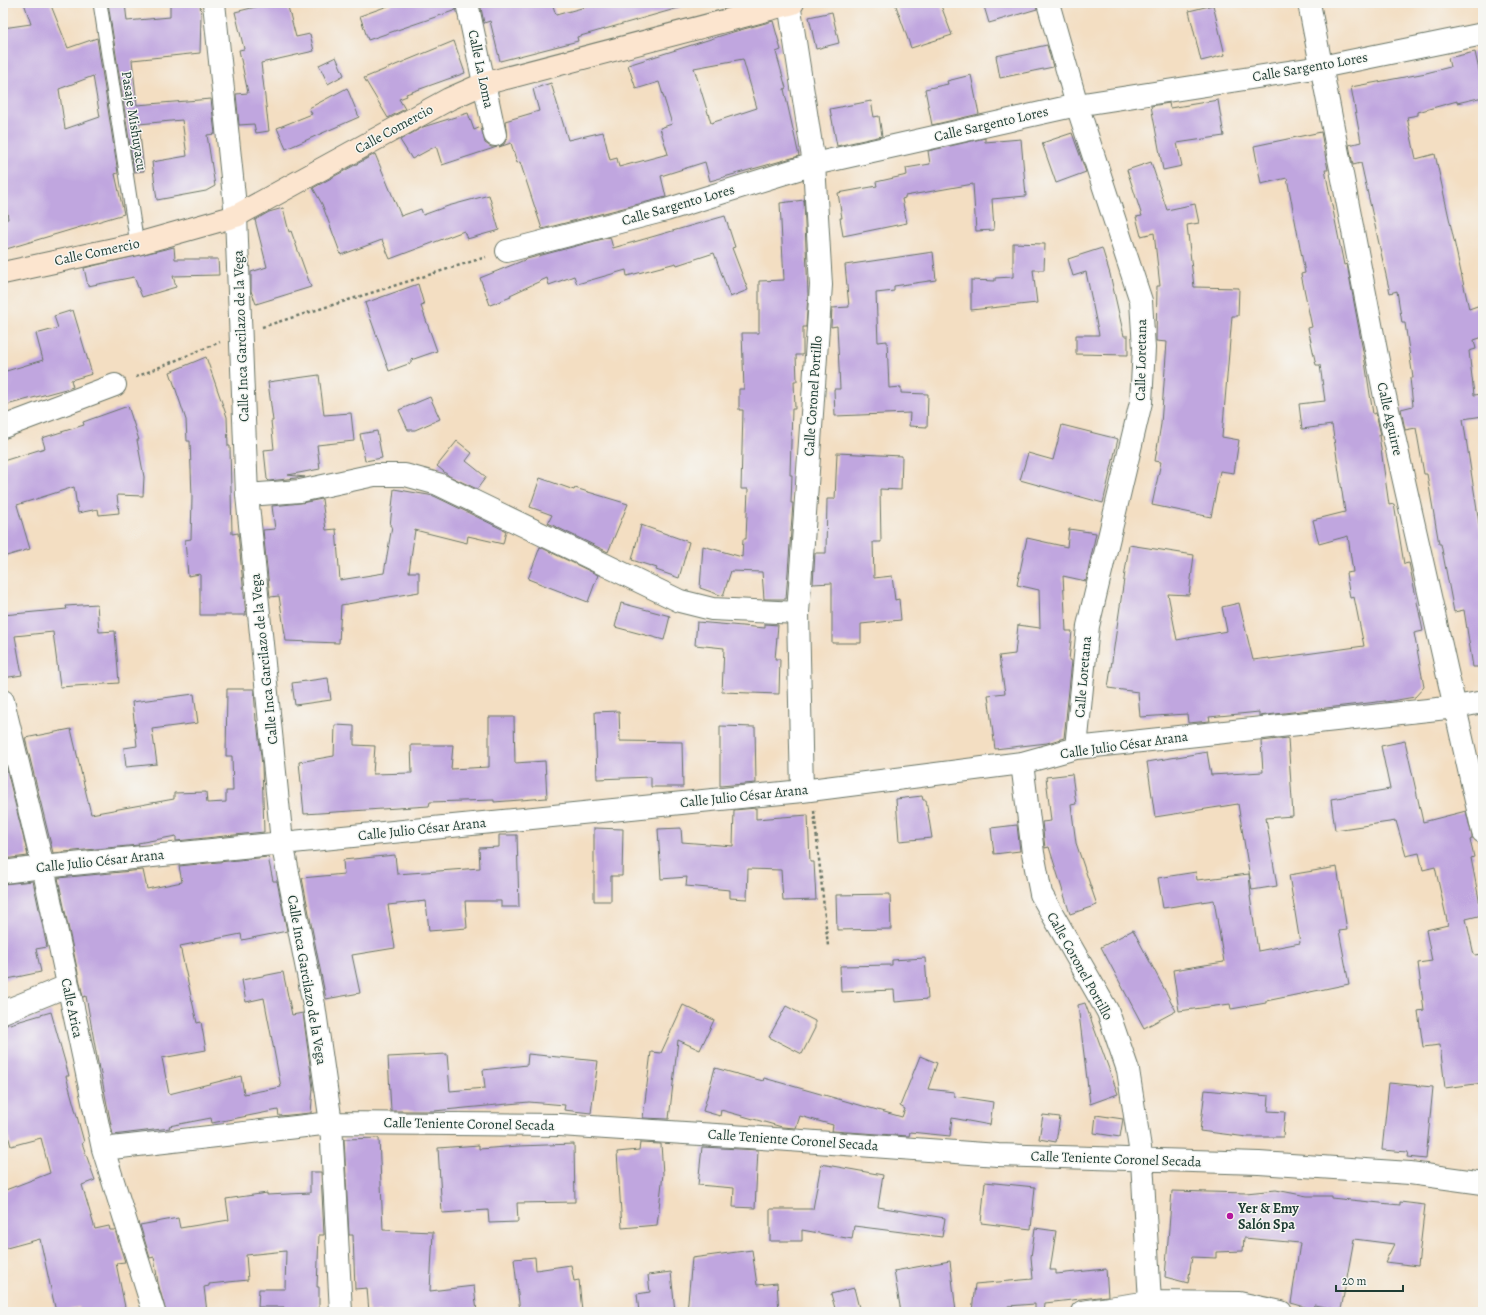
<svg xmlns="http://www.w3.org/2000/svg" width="1486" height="1315" viewBox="0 0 1486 1315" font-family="Alegreya,serif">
<rect width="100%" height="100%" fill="#f6f6f2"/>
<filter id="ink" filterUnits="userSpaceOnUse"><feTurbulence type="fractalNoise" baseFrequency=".025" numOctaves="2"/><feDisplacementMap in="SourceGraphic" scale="8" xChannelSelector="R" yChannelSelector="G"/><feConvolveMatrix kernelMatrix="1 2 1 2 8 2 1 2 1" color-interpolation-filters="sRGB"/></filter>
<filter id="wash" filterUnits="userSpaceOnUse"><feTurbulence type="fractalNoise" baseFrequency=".012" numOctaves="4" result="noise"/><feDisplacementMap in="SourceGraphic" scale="16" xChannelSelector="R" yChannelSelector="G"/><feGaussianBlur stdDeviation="0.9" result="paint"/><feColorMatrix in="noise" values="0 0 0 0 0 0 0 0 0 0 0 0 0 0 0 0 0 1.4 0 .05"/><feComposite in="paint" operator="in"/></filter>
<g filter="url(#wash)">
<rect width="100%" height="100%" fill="#f3dec2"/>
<g id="blocks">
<path fill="#c0a6df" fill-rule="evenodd" d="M24,3H50L68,48L97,38L118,173L115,174L124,214L3,250V220L8,219L3,187V28L31,24ZM93,76L100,117L65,129L59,89Z
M108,3H125L127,21L170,17V3H200L201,16L200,53L132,60L137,105L211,99L215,134L207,135L215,186L206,191L157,200L152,162L187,156L182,120L139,124L144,171L134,172Z
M272,3H287L296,37L310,34L314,51L261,63L269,131L256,133L254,124L239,125L236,94L248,93L239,50L244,49L235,12Z
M396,3H455L456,10L368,40L360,16Z
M480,3H552L556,15L600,3H682V7L577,37L578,41L500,61L490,21L484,23Z
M895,3H940L952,35L911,48Z
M983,3H1036L1037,9L989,23Z
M1213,5L1225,55L1201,61L1189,11Z
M832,12L839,43L816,49L809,17Z
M773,21L781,50L776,52L786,88L784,89L799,156L710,181L705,162L661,176L666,197L542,229L520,162L517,163L511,143L499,147L504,144L507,138L505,121L539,111L533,89L551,83L568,140L603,132L610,160L617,158L619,167L668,154L660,128L672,124L659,82L636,89L628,65L733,32ZM743,59L757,108L711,123L694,68Z
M454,41L465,73L406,94L407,96L399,99L405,109L388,118L364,78Z
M1047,45L1053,67L1000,78L996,56Z
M1475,52L1483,88V97L1457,103V101L1418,112V115L1407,117L1416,159L1435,154L1469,309L1483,304V337L1474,340L1476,349L1469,351L1474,395L1483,394V416L1463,419L1483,549V667H1473L1464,610L1454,612L1441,544H1439L1427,474H1424L1416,428L1405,430L1401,409L1413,406L1410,378H1413L1405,323H1402L1397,291L1390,293L1361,163L1353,165L1349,145L1361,142L1351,87L1426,73L1450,67L1448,58Z
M336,57L344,75L328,84L319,65Z
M971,75L979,114L932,125L925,89L948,84L947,81Z
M347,88L359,117L286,149L277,128L312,114L309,108Z
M1218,100L1224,136L1177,143L1182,166L1163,170L1151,106L1169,103L1170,108Z
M871,101L874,117L879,116L882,136L837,146L830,109Z
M468,113L474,130L481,127L485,143L491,147H497L442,165L436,146L412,159L400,140L423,127Z
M1321,132L1328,170H1325L1344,265L1347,264L1365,362L1373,414L1376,413L1381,435H1379L1389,505L1394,504L1404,564L1409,563L1423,631L1414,633L1424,687L1415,697L1385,702V701L1259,716V712L1209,717L1210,721L1188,723L1187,714L1140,717L1138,692L1108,688L1129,545L1194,555L1189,595L1168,594L1177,640L1227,631L1222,607L1239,603L1253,660L1269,658V659L1364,646L1354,597L1350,598L1346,573L1353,572L1348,536L1319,544L1313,520L1345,512L1332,425L1302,429L1299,404L1325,401L1320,365H1316L1308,328L1312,327L1301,274L1305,273L1287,178L1261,184L1254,146Z
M1072,133L1086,172L1056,183L1042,143Z
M985,138V142L1021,139L1026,196L992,199L994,230L976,231L973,184L905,196V198L902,199L907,223L843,236L840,218H842L838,193L877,186L876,182L907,175L906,168L930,164L928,151Z
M375,154L401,216L421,209L423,215L448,206L489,195L499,230L467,239L464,231L390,259L382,240L341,255L322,204L313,188Z
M1151,162L1167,210L1195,204L1199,223L1187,225L1194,287L1239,288L1238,316H1232L1222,437L1239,440L1234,473L1220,471L1211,517L1152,505L1161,462L1155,461L1161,424L1167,342L1156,341L1157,286H1160L1154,233L1141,236L1136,217L1142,216L1127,170Z
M804,200L808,294L806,327H803V355H796L797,381H794L795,409H792L790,475H792L791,503H793L786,599H764L762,572L731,571L723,596L700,588L703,546L742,557L743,539H746L748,489H741L743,410H739V389H744L742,333H759V281L784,280L780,203Z
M283,208L289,232L291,231L311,287L256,304L251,291V272L267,267L255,220L269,212Z
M725,216L735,247L732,248L748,290L730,297L714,253L677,265L676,263L627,276L626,270L577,284L574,276L549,285L547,278L510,295L511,297L490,305L480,278L527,259L610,237L613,248Z
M1013,243L1045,244L1044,270H1033L1037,303L971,310V280L995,281V278L1013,277Z
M174,247L175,259H218L219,275L173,276L176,287L142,297L134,277L88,286L84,268Z
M1102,248L1110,274L1124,336H1128V355L1076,354V335H1099L1086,272L1073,276L1068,259Z
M933,252L936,280L894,286V291L876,293L878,342L887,341L889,388L901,387V393L928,394L927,427L909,426L910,413L835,416L834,389H840L837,326L831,327L832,308L849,307L845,265Z
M418,284L424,305L421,306L437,351L411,360V363L389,371L365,303Z
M73,310L92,374L71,380L73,387L3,406V372L43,360L36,334L58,328L54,316Z
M206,357L227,417L228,446H230L232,534L238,533L246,615H200V574L188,576L185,540L191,539L192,497L190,441H187L186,420L170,372Z
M319,375L324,415L351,413L354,441L317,445L320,469L288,475L305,477L269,481L267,479L264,450L274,449L271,421H273L268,382Z
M430,397L440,419L415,430H408L399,410Z
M128,406L139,440H137L144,477L143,496L117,495L119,513L99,515L98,509L78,513L74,487L17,505L30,549L3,557V461L45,448L42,438L84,425L83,422Z
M1062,425L1118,439L1103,503L1020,480L1028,453L1053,460Z
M377,431L382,458L365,461L360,434Z
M457,441L472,453L466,461L486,477L477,489L449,476L437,466Z
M837,453L902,456L901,490L880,489L881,542H873L874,578L892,576L895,600L899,599L901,620L861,624V643H832V583L813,584L815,553H826L827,499H835Z
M540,478L574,490L575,488L628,504L608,552L548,523L552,515L530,507Z
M394,489L434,496L506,531L503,544L468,536L467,543L415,530L409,572H419V592L341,605L339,643L286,641L279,596L270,597L263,530L275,529L272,506L301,503L322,499L326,530L336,529L340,580L384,573L392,526H390Z
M641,525L689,542L679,578L656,570L657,568L632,560Z
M1069,529L1096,533L1086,581L1063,576L1066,631H1072L1069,660L1072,661L1064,738L1047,743L995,749L988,695L1005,693L999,656L1015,654L1018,625L1040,628L1039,590L1017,585L1027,538L1067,547Z
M540,547L598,575L588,602L528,579Z
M621,603L670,616L664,640L615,627Z
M97,604L99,632L115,631L119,683L60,687L53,632L15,636L22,675L3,678V615L67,609L66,606Z
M697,622L765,628V624L778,625L775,659H780L779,694L722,692L724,648L695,645Z
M328,678L331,700L295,705L292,683Z
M227,689H254L256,721H257L262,765L264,832L176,841V836L138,843L139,845L53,853L25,738L71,729L91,814L174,799V793L206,792L207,803L226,802V791H233L232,756H226Z
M194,694L198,723L152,729L157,764L126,767L124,748L137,746L132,702Z
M619,711L620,741L682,742L683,787H651V777L597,779L595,712Z
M489,717H514L515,763L545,761L547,798L494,802V800L430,802L429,806L304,814L299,762L334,756L335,725L354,726V745L375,746L373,774L412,773L411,745H453L451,769L489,767Z
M720,726L755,727L756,783L720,786Z
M1288,738L1293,816L1266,818L1277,886L1252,890L1238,804L1155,817L1147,762L1207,752L1211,775L1263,772L1261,741Z
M1405,741L1423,822L1466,811L1472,836V839L1470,840L1474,857L1471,858L1482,915L1466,919L1474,955L1483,954V1083L1445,1088L1440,1045L1423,1047L1418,1011L1424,1010L1418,963L1432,961L1426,930L1448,925L1435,867L1423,870L1419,853L1406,856L1396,821L1335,830L1331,799L1390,789L1381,746Z
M3,754L28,856L3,859Z
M1072,774L1076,804L1071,805L1076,843L1097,905L1070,914L1049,847L1045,848L1042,822L1051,821L1046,777Z
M922,796L923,800H926L932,838L899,841L896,799Z
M756,808V819L808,815L810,862H814L816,900L783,901L781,870L748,869L747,899L730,898V890L686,886L687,877L661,879L658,829L681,828L682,842L733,846L734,810Z
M1017,825L1020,851L994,854L991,828Z
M594,828L623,829L622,876H611V901H594Z
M499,835H517L519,907H501V901H465L467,928L429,931L426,901L388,905L395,948L352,955L360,993L326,999L302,878L344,874L343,860L395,855L397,874L480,868L479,848L499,847Z
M268,857L273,881H277L287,931L242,940L241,934L180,946L197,1023L201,1022L206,1050L162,1058L169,1094L241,1076L244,1094L281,1087L264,998L246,1002L242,980L283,972L292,1015L303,1013L313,1088L311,1113L279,1116L278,1110L212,1123L211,1118L169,1126L170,1128L113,1135L100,1069L99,1070L98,1063L86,996L83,997L58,878L143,870L147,889L182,882L179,866Z
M1337,867L1347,930L1339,931L1349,984L1266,1001V1003L1231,1009L1230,1004L1179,1011L1173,970L1224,962L1214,900L1163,908L1158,878L1196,872L1197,880L1249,874L1251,896H1250L1258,951L1300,943L1289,875Z
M33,881L47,947L36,949L41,972L3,980V884Z
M890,894L891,929L837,930L836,895Z
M1133,930L1176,1011L1144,1028L1101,947Z
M925,958L928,999L895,1002L894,990L841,992L840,966L892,965V960Z
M1085,1003L1118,1094L1090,1104L1078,1005Z
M683,1005L714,1020L700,1050L678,1040L669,1119L643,1118L651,1052L661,1053Z
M786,1006L815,1021V1028L802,1054L769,1037Z
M51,1012L69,1076H66L84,1142L82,1143L95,1180L82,1185L95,1229L109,1226L110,1230H115L125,1262L116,1263L126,1312H80L79,1307L56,1312L40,1239L3,1249V1191L50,1173L41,1138L11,1146L3,1118V1026Z
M447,1054L450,1091L485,1088L483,1070L527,1065L528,1054L598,1061L591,1113L564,1110L565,1105L529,1102L434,1111H391L388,1057Z
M920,1056L937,1063L928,1089L954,1092V1096L993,1102L990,1125L952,1118L950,1136L910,1132L909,1136L832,1131L833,1125L800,1116L796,1128L782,1127L721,1110L720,1116L703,1111L715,1068L763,1081L764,1078L902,1117L905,1109L900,1106Z
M1389,1083L1433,1087L1426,1159L1407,1157L1408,1152L1382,1150Z
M1205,1090L1269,1096L1268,1111L1285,1112L1283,1137H1247L1200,1131Z
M1043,1115L1060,1117L1056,1142L1039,1139Z
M1096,1115L1123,1119L1120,1137L1094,1133Z
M379,1138L383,1230L433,1232L430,1291L474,1286L477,1312H369L367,1288L355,1289L353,1235H349L344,1139Z
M640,1143L661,1144L663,1174L657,1225L622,1228L617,1152L639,1150Z
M574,1144L575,1202L517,1203L518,1222L489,1223L488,1210L442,1213L438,1148L479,1145V1149L519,1146Z
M702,1147L758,1150L755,1208L733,1207L734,1188L698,1185Z
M821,1164L883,1175L878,1207L945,1218L942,1237L854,1226L852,1239L802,1230V1241H770V1209H813Z
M310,1172H321L324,1235H319L317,1287H319V1312H284V1307H258L259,1289H285L286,1251L246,1255L248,1280L209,1284V1286L204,1287L207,1312H166L158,1283L154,1257L150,1258L140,1225L178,1218L180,1228L229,1220L226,1199L267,1193V1195L310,1193Z
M985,1182L1035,1187L1031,1229L981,1223Z
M1276,1190L1307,1196H1331V1198L1400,1205V1202L1425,1205L1418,1266L1385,1262L1394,1244L1354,1239L1341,1310L1314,1305L1312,1309L1291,1303L1300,1243L1244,1238L1243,1251L1216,1252V1258L1192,1257L1188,1283L1165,1277L1172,1191L1246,1193Z
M1035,1228L1056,1231L1050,1270H1056V1274L1106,1269L1108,1296L1045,1303L1044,1312H1035V1304L1008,1306V1309L972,1312L975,1284L1033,1279L1031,1257Z
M752,1250L757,1285L777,1283L779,1312H687L692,1258Z
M535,1257L536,1270L571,1265L574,1281L579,1280L582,1312H520L514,1259Z
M950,1261L956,1312H901L894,1271Z
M671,1272L675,1312H639L637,1294L650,1292L648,1275Z
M854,1288L860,1312H836L831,1294Z"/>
</g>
</g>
<g filter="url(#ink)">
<use href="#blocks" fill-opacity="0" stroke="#697566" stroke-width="1"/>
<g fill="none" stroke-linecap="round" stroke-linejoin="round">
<g stroke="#697566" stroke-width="15">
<path id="lane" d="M100,3L137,244"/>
</g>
<g stroke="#697566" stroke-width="24">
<path id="street" d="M214,3L236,216L247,495L282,842L314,1005L331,1123L341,1312
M467,3L495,135
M789,3L814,164L821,285L798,613L802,791
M1048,3L1077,105L1141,301L1144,348L1141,402L1088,626L1076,748
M1309,3L1384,392L1483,832
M507,251L666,210L814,164L1077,105L1321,67L1483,34
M3,427L115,385
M247,495L300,491L374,475H405L438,484L680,601L712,609L798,613
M3,701L43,867L103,1149L154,1312
M1022,763L1033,853L1041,894L1108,1012L1128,1070L1142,1161L1150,1302L1149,1312
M3,872L43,867L802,791L1022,763L1076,748L1456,707L1483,702
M3,1012L67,986
M103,1149L331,1123L560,1125L747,1137L998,1155L1259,1163L1410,1173L1483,1183
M1082,1312L1150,1302L1239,1303L1281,1312"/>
</g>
<g stroke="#697566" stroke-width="24">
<path id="secondary" d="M3,273L137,244L236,216L449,99L483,84L793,3"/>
</g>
<path stroke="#697566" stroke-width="2.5" stroke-dasharray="3 3" stroke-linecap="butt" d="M262,327L486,257
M136,377L220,342
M814,811L828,946"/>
<use href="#lane" stroke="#fff" stroke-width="13"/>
<use href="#street" stroke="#fff" stroke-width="22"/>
<use href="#secondary" stroke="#fce5cf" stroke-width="22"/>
</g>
</g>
<circle fill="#b5179e" stroke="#f6f6f2" stroke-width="1.5" cx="1230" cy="1216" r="4"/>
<g text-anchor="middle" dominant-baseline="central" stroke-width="3" stroke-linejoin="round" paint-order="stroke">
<g font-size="14" fill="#1f3d34" stroke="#f6f6f2">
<text transform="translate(1310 67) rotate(-10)">Calle Sargento Lores</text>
<text transform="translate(481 69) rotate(78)">Calle La Loma</text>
<text transform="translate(134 121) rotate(81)">Pasaje Mishuyacu</text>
<text transform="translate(991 124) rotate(-13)">Calle Sargento Lores</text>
<text transform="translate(394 129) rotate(-29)">Calle Comercio</text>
<text transform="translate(678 205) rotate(-16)">Calle Sargento Lores</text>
<text transform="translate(97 252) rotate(-12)">Calle Comercio</text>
<text transform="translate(241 336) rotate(-92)">Calle Inca Garcilazo de la Vega</text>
<text transform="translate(1141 360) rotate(-89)">Calle Loretana</text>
<text transform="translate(813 396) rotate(-86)">Calle Coronel Portillo</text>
<text transform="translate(1390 419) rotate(77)">Calle Aguirre</text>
<text transform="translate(264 659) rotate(-96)">Calle Inca Garcilazo de la Vega</text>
<text transform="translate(1083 677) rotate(-85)">Calle Loretana</text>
<text transform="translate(1124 745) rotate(-8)">Calle Julio César Arana</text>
<text transform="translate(744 796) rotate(-6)">Calle Julio César Arana</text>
<text transform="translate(422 829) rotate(-6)">Calle Julio César Arana</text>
<text transform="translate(100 861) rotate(-6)">Calle Julio César Arana</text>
<text transform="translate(1080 966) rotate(61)">Calle Coronel Portillo</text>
<text transform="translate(307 980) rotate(80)">Calle Inca Garcilazo de la Vega</text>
<text transform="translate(72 1008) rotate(78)">Calle Arica</text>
<text transform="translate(469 1124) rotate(1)">Calle Teniente Coronel Secada</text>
<text transform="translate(793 1140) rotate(4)">Calle Teniente Coronel Secada</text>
<text transform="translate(1116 1159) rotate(2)">Calle Teniente Coronel Secada</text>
</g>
<g font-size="14" font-weight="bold" fill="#1f3d34" stroke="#f6f6f2" text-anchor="start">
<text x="1238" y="1208">Yer &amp; Emy<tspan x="1238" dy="16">Salón Spa</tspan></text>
</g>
</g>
<rect width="1486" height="1315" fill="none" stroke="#f6f6f2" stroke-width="16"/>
<path d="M1336 1285v6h67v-6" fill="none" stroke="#1f3d34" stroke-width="2"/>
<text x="1342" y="1285" font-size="12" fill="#1f3d34" stroke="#f6f6f2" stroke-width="3" paint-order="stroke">20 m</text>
</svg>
